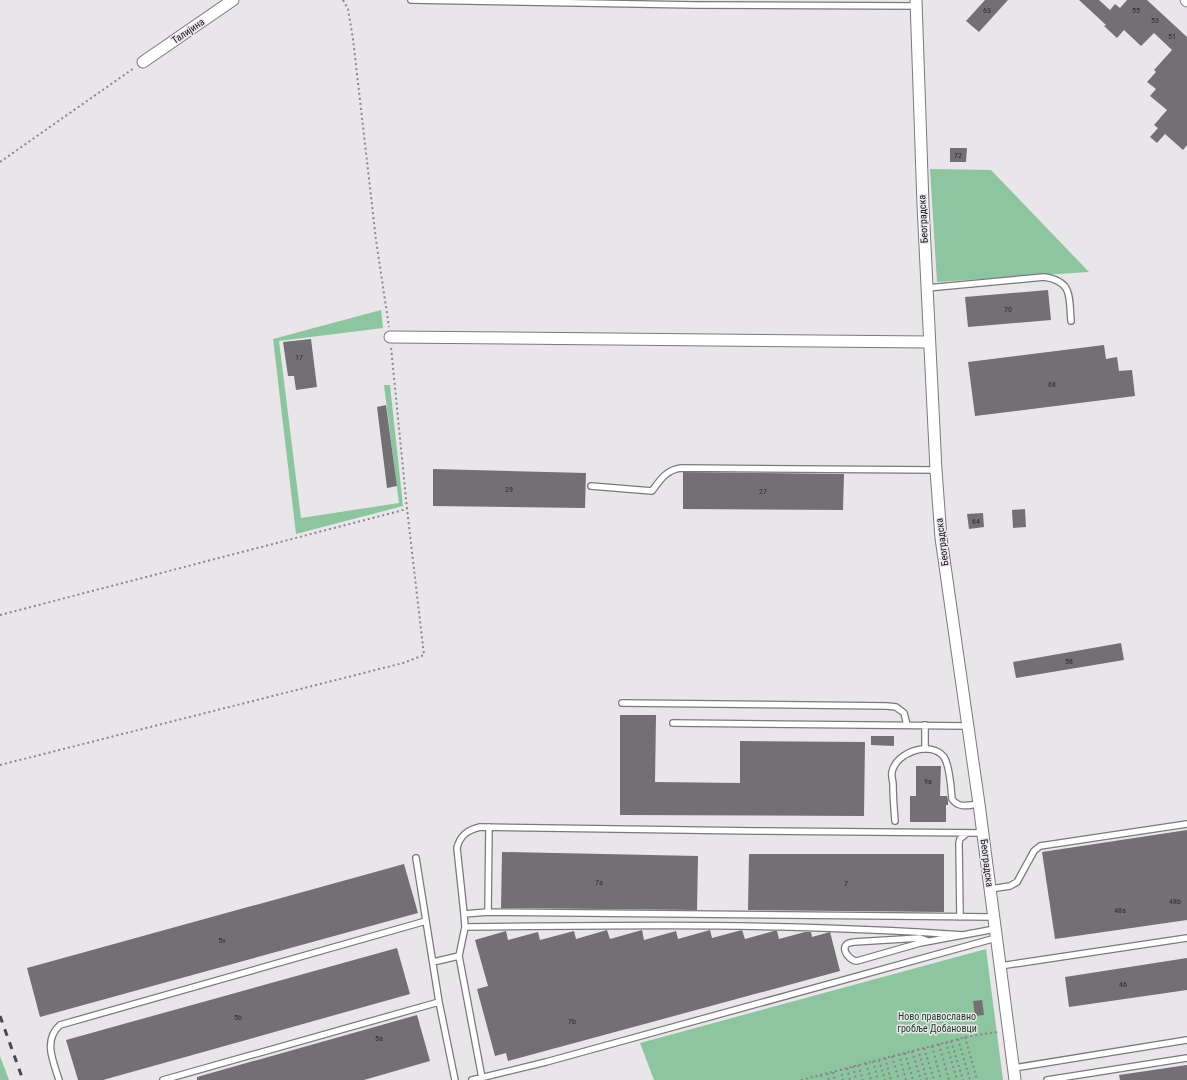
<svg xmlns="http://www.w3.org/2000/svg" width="1187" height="1080" viewBox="0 0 1187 1080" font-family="'Roboto Condensed',sans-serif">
<rect width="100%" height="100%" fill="#e9e6ea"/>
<path fill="#8dc5a0" d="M930,169L991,170L1089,272L937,282Z
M381,310L383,328L279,341L301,518L399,503L384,385H390L403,506L296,534L273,339Z
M986,949L1003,1080H654L640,1043Z
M0,1056L9,1080H0Z"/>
<path fill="#727073" d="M985,0H1008L979,32L966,21Z
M1079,0H1099L1110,10L1115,4L1120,8L1127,0H1147L1187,37V145L1183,150L1165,134L1157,143L1150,137L1158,128L1154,125L1167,110L1150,96L1156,89L1147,82L1156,72L1154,70L1172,50L1154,33L1141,46L1124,30L1117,38L1104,26L1106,25Z
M950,148H967L966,162H950Z
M1048,290L1051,320L968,327L965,297Z
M311,339L317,387L296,390L294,376H288L283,342Z
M1104,345L1106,359L1117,357L1119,371L1132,370L1135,396L975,416L968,362Z
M386,405L397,486L387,488L377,407Z
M433,469L586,473L585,508L433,506Z
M683,472L844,474L843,510L683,509Z
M1025,509L1026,527L1013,528L1012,510Z
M983,513L984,527L969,529L967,514Z
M1121,643L1124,660L1016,678L1013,662Z
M620,715H656L655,782L740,783V741L865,742L864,816L620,815Z
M871,736H894V746L871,745Z
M916,766H941L940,796H947L948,800V805H946V822H910V796H916Z
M1187,830V920L1055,939L1042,852Z
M502,852L698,856L697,910L501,908Z
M749,854H944V912L748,910Z
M404,864L418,913L40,1017L27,968Z
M607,930L610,939L642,930L644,940L676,931L678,939L710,930L712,938L742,930L745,939L774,931H777L779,939L805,932H811L812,937L830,932L840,971L508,1061L506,1053L495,1056L477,989L488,986L475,940L506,931L508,940L538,932L540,940L574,931L576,939Z
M397,948L410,994L103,1080H78L66,1040Z
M1187,958V990L1069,1007L1065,977Z
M982,1000L984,1015L975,1016L973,1001Z
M417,1015L430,1061L364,1080H197V1077Z
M1187,1065V1080H1120L1119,1075Z"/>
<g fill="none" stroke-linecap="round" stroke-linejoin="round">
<g stroke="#7b797c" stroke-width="8">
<path id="service" d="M411,0L695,5L916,6
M927,288L1044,277C1073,281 1069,297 1071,321
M591,486L652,491C660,480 666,470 681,468L936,470
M622,703L887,706L896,707L904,713L907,725
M673,723L968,726
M925,725V749
M895,821C894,809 893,797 893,784C893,781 891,776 892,772C896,752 931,740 944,757C950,766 951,788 952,799C959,809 969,805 979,804
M983,833L756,831L480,827C468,830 460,835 457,848L464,914L488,912L993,917
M416,858L439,1002L455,1080
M990,889L1010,886L1017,882L1034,851L1040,846L1187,824
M488,912L489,827
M464,914L465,927C631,925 797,923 963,935
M960,917L959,843L960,839L967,833
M465,927L459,956L482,1078
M928,941L920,938L854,942C853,942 848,943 847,944C840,950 851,961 857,961L920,943L995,929
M433,962L459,956
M1000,966L1187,938
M1014,1068L1187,1040
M59,1080C53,1061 43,1040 60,1025L426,921
M163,1080L439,1002
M472,1080L546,1062L996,938
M1047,1080L1187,1058"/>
</g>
<g stroke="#7b797c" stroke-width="13">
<path id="minor" d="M916,0L923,205L936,470L941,538L979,804L1015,1080
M1186,0L1187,1
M143,62L233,0
M390,337L929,342"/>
</g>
<path stroke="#888689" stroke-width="2" stroke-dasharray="2 3" stroke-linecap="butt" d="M343,0L348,9L353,39L376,240L389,327
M0,162L134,68
M0,615L407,509
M0,765L403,663L424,655L407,509L391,347
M965,1037L977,1080
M958,1039L970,1080
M951,1041L963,1080
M946,1042L957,1080
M939,1044L949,1080
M932,1046L941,1080
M924,1048L934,1080
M918,1049L927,1080
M912,1051L921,1080
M905,1053L913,1080
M899,1054L906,1080
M892,1056L899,1080
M885,1058L891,1080
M879,1060L885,1080
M873,1061L878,1080
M866,1063L871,1080
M858,1065L863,1080
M853,1066L856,1080
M847,1068L850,1080
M841,1069L843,1080
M833,1072L835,1080
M827,1073L829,1080
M821,1075L822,1080
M801,1080L970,1036L998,1032"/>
<use href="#service" stroke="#fff" stroke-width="5.5"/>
<use href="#minor" stroke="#fff" stroke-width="11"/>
<path stroke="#49474a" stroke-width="3" stroke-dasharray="7 7" stroke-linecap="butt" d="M0,1016L23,1080"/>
</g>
<g text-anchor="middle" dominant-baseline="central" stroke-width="3" stroke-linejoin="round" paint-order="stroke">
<g font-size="8" fill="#2e2c2f">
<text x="987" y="10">63</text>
<text x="1136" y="10">55</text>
<text x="1155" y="20">53</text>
<text x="1172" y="36">51</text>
<text x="958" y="155">72</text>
<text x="1008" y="309">70</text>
<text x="299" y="357">17</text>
<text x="1052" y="384">68</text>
<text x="509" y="489">29</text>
<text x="763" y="491">27</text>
<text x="976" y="521">64</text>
<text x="1069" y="661">58</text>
<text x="928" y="781">9a</text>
<text x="599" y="882">7a</text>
<text x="846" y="883">7</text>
<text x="1175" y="901">48b</text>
<text x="1120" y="910">48a</text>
<text x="222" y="940">5v</text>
<text x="1123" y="984">46</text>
<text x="238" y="1017">5b</text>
<text x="572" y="1021">7b</text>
<text x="379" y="1038">5a</text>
</g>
<g font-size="10" fill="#171618" stroke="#e9e6ea">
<text transform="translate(188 31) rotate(-34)">Талијина</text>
<text transform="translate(923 219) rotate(-93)">Београдска</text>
<text transform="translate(942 542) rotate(-97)">Београдска</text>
<text transform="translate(987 863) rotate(83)">Београдска</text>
</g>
<g font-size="10" fill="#194129" stroke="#e9e6ea">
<text x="937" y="1016">Ново православно<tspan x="937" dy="12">гробље Добановци</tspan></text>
</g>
</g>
</svg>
